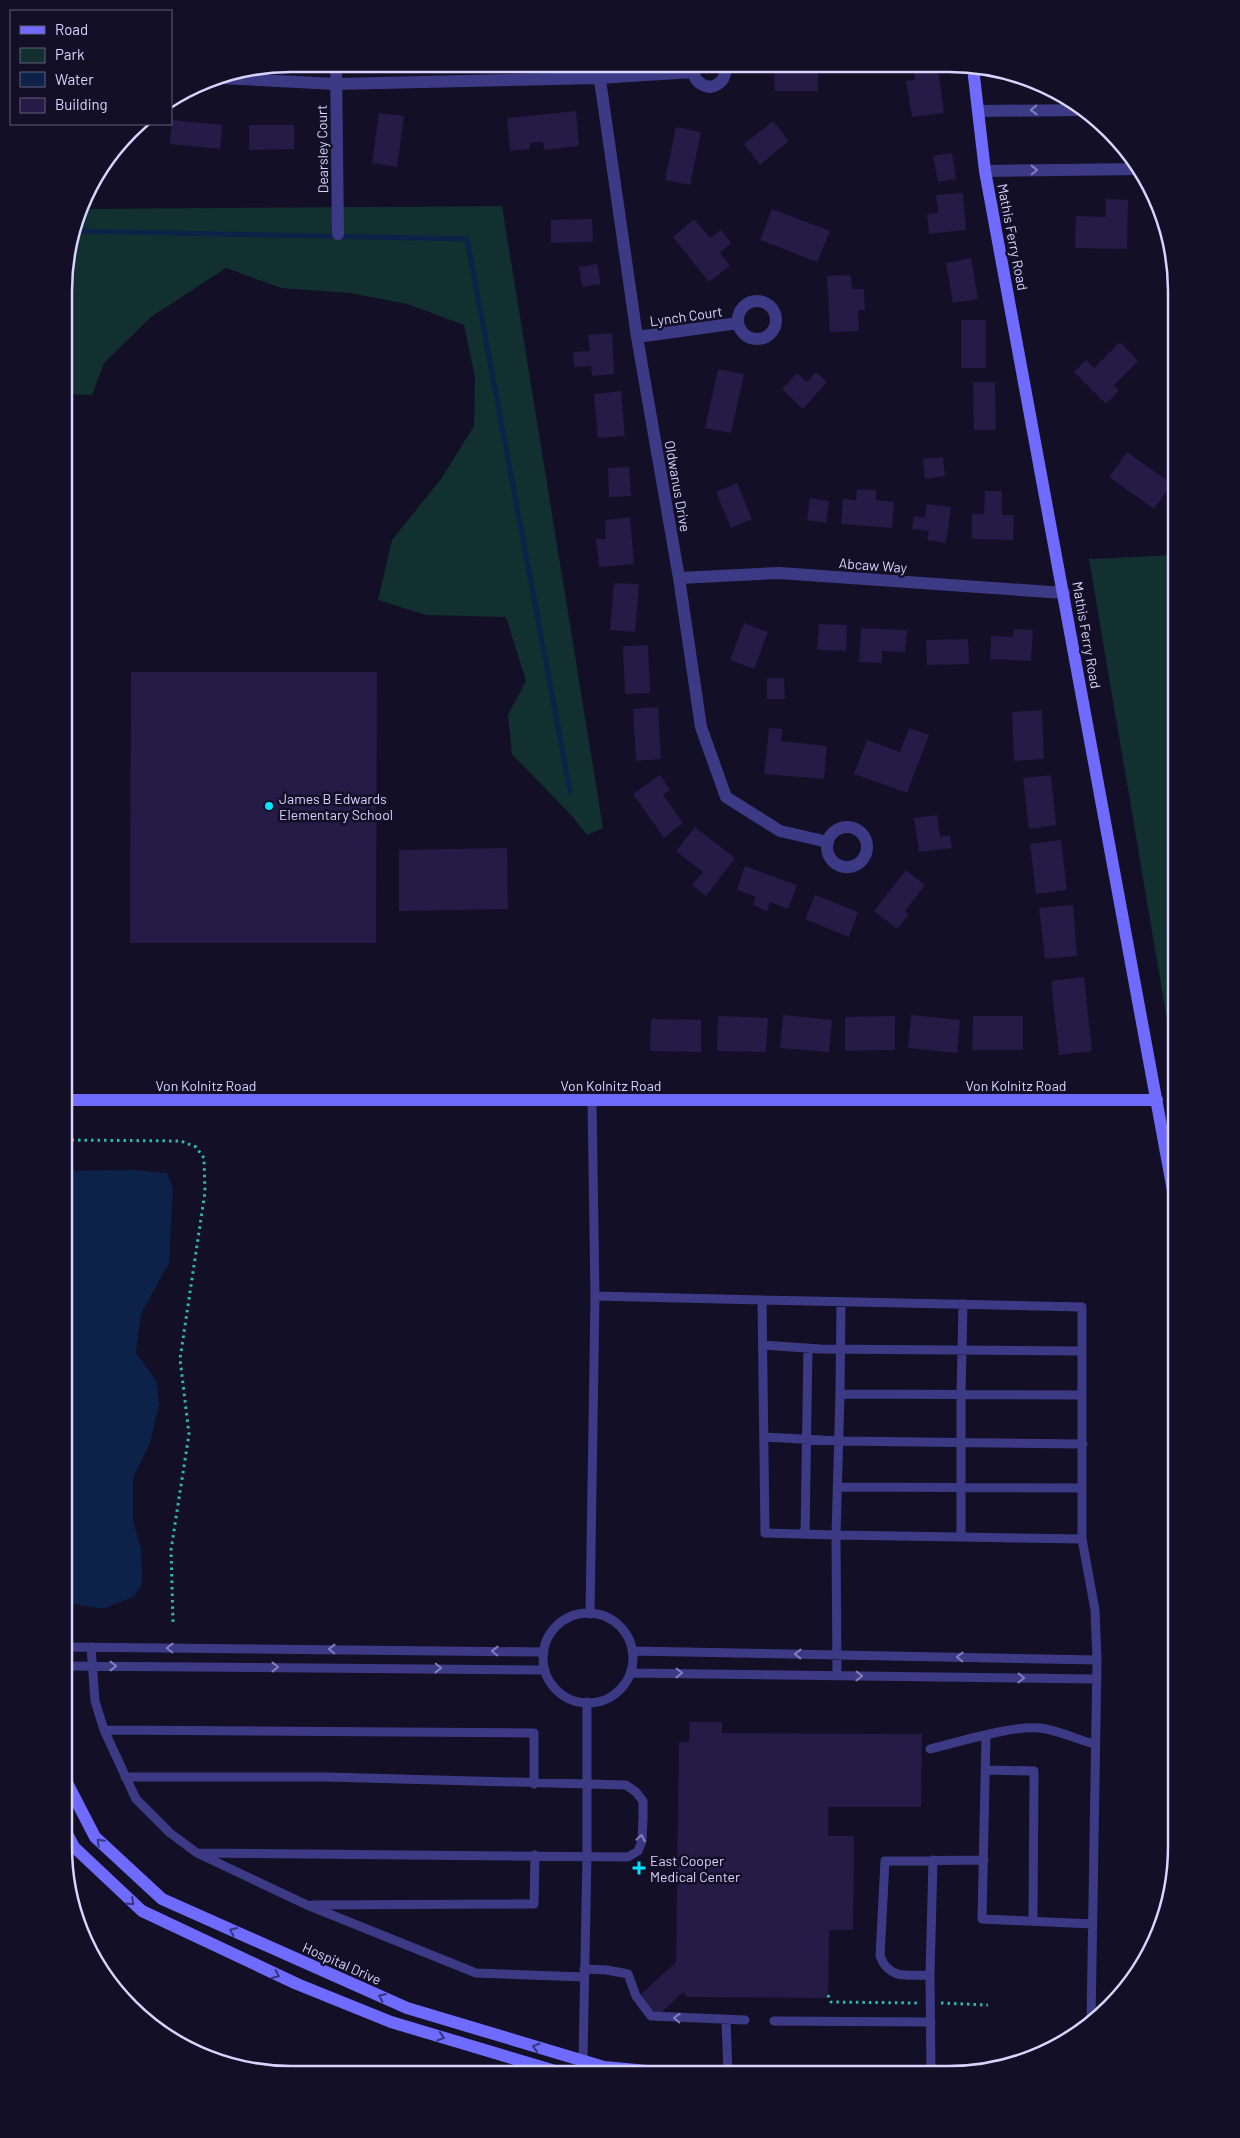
<svg xmlns="http://www.w3.org/2000/svg" width="1240" height="2138" viewBox="0 0 1240 2138" font-family="Barlow,sans-serif">
<rect width="100%" height="100%" fill="#130f26"/>
<path fill="#12302f" d="M502,206L603,828L587,835L572,816L512,754L508,715L526,681L506,617L426,615L378,600L392,540L441,479L474,426L475,377L464,325L407,304L350,293L281,288L226,268L151,317L104,363L92,395L66,394V262L82,209Z
M1176,555V1073L1089,559Z"/>
<path fill="#0c2248" d="M134,1170L167,1173L173,1188L169,1263L141,1314L136,1353L157,1382L159,1404L150,1443L133,1478V1521L141,1548L142,1585L133,1597L102,1609L64,1602L65,1171Z"/>
<g fill="none" stroke-linecap="round" stroke-linejoin="round">
<path stroke="#0c2248" stroke-width="5" d="M75,231L467,239L570,791"/>
</g>
<path fill="#241b47" d="M774,67H818V91H775Z
M938,68L944,113L912,117L906,81L915,80L914,69Z
M576,111L579,146L544,150L543,142L530,143V149L510,151L507,118Z
M379,113L404,116L397,167L372,163Z
M172,120L222,125L220,149L170,144Z
M773,121L789,141L760,165L744,144Z
M139,124H142L138,134L132,132Z
M249,125H294V149L249,150Z
M676,127L701,132L690,185L665,180Z
M952,153L956,179L938,182L933,156Z
M963,193L966,230L929,234L927,214L938,213L936,195Z
M1106,199L1128,200L1127,249L1075,248L1076,216L1106,217Z
M772,209L830,231L817,262L760,240Z
M1159,209L1164,218L1165,226L1159,225Z
M592,219L593,242L551,243V220Z
M694,219L710,238L721,230L731,243L720,253L730,266L709,282L673,237Z
M971,258L978,299L953,303L946,263Z
M597,264L601,284L582,287L579,267Z
M851,275L852,289H864L865,310H858L859,331L830,332L827,276Z
M961,320H986V368H961Z
M612,333L614,374L592,376L591,366L574,367L573,352L590,351L588,335Z
M1120,342L1138,361L1114,385L1119,391L1106,404L1074,372L1086,360L1094,368Z
M718,369L744,374L731,433L705,428Z
M816,372L827,382L803,409L782,389L797,373L807,382Z
M973,382H995L996,430H974Z
M621,391L625,436L598,438L594,394Z
M1127,452L1172,484L1154,509L1109,477Z
M943,457L945,476L925,479L923,459Z
M629,467L631,496L609,497L608,468Z
M737,483L752,519L731,528L716,492Z
M857,489L876,490V500L894,502L892,528L841,524L843,499L856,500Z
M985,491H1002V515H1014L1013,540L972,539V514H984Z
M810,498L829,501L826,523L807,520Z
M927,504L951,507L946,543L927,540L929,531L912,529L914,516L925,518Z
M630,517L634,564L599,567L596,539H606L605,520Z
M614,583L639,584L635,632L610,630Z
M744,623L768,632L754,669L730,660Z
M819,624L847,625L846,651L817,650Z
M861,628L907,630L905,652L882,651V663L859,662Z
M1014,629L1033,630L1031,661L990,659L991,636L1013,637Z
M968,639L969,664L927,665L926,640Z
M648,645L650,693L625,694L623,646Z
M131,672H377L376,943H130Z
M767,678H784L785,699H767Z
M658,707L661,759L636,761L633,709Z
M1042,710L1044,759L1014,761L1012,712Z
M769,728L782,729L781,741L827,746L824,779L764,774Z
M909,728L929,735L907,793L854,774L867,740L900,752Z
M660,775L670,790L663,795L683,823L664,838L633,794Z
M1051,775L1056,825L1029,829L1023,778Z
M937,815L940,837L950,835L952,848L919,852L914,818Z
M695,827L735,858L706,896L692,885L703,872L676,851Z
M1061,840L1067,890L1036,894L1030,844Z
M507,848L508,909L399,911V850Z
M745,866L797,885L788,909L770,902L767,911L753,905L756,897L737,890Z
M906,870L925,885L905,911L909,914L897,929L874,911Z
M815,895L858,912L849,937L805,919Z
M1073,905L1077,956L1045,959L1039,908Z
M1084,977L1092,1051L1059,1055L1051,981Z
M783,1015L832,1020L829,1052L780,1048Z
M911,1015L960,1020L957,1053L908,1048Z
M718,1016L768,1018L766,1052L717,1051Z
M895,1016V1050L845,1051V1017Z
M973,1016H1023V1050H972Z
M651,1019L701,1020V1052L650,1051Z
M690,1722H722V1733L922,1734L921,1807H828V1836H854L853,1930H829L828,1998L687,1997L683,1992L658,2016L639,1996L676,1962L679,1742H689Z"/>
<g fill="none" stroke-linecap="round" stroke-linejoin="round">
<path stroke="#2fb8b0" stroke-width="3" stroke-dasharray="2.5 4" stroke-linecap="butt" d="M65,1140L181,1141L196,1147L204,1158L205,1192L180,1359L189,1434L171,1550L173,1622
M828,1995L831,2002L917,2003
M941,2003L988,2005"/>
<path stroke="#3d3a85" stroke-width="9" d="M592,1100L595,1296
M763,1345L820,1349L1082,1351
M840,1394L841,1302
M764,1437L839,1441L1083,1444
M838,1487L1082,1488
M805,1534L808,1348
M961,1536V1394L963,1304
M1082,1539L1095,1610L1097,1660L1091,2023
M543 1658a45 45 0 1 1 90 0a45 45 0 1 1-90 0Z
M590,1614L595,1296L762,1300
M64,1647L544,1652
M91,1647L95,1701L104,1730L136,1799L170,1833L197,1853L307,1905L476,1973L584,1977
M632,1651L1097,1660
M64,1666L544,1670
M630,1673L1097,1679
M837,1675L836,1535L765,1533L762,1300L1082,1307C1082,1384 1082,1462 1082,1539L836,1535L840,1394L1082,1395
M104,1730L534,1733V1784
M986,1736L982,1919L1093,1924
M930,1749C959,1742 1013,1725 1040,1728C1059,1730 1077,1740 1095,1744
M986,1770L1034,1771L1033,1921
M125,1777H327L626,1785L636,1792L643,1801V1819L642,1841L638,1851L628,1857L197,1853
M313,1905L534,1904L535,1855
M584,1969L607,1970L628,1974L636,1996L651,2016L745,2020
M930,1975C908,1975 889,1980 880,1956L885,1861L984,1860
M726,2020L728,2074
M774,2021L931,2022
M580,2073L583,2060L587,1855V1702
M931,2074L930,1975L933,1860"/>
<path stroke="#3d3a85" stroke-width="12" d="M336,64L338,234
M598,66L637,337L679,578L701,727L726,797L780,831L828,842
M694,66C692,78 698,85 710,87C720,85 727,78 725,66
M220,78L336,84L599,78L693,72
M978,111L1083,110
M985,171L1140,169
M738 320a19 19 0 1 1 38 0a19 19 0 1 1-38 0Z
M637,337L738,323
M679,578L779,573L1064,593
M827 847a20 20 0 1 1 40 0a20 20 0 1 1-40 0Z"/>
<path stroke="#6f6bff" stroke-width="12" d="M973,68L985,171L1176,1207
M65,1100H1157
M64,1777L95,1837L162,1899L407,2008L604,2067L669,2073
M64,1828L74,1847L142,1911L297,1984L391,2022L562,2073"/>
</g>
<defs><path id="oneway-chevron" d="M-2-3.5L2.5 0L-2 3.5" fill="none" stroke-width="1.6" stroke-linecap="round" stroke-linejoin="round" transform="scale(1.25)"/></defs>
<g stroke="#837fbc">
<use href="#oneway-chevron" transform="translate(1034 110) rotate(179)"/>
<use href="#oneway-chevron" transform="translate(1034 170) rotate(-1)"/>
<use href="#oneway-chevron" transform="translate(170 1648) rotate(-179)"/>
<use href="#oneway-chevron" transform="translate(332 1649) rotate(-179)"/>
<use href="#oneway-chevron" transform="translate(495 1651) rotate(-179)"/>
<use href="#oneway-chevron" transform="translate(798 1654) rotate(-179)"/>
<use href="#oneway-chevron" transform="translate(960 1657) rotate(-179)"/>
<use href="#oneway-chevron" transform="translate(113 1666)"/>
<use href="#oneway-chevron" transform="translate(275 1667)"/>
<use href="#oneway-chevron" transform="translate(438 1668) rotate(1)"/>
<use href="#oneway-chevron" transform="translate(679 1673) rotate(1)"/>
<use href="#oneway-chevron" transform="translate(859 1676) rotate(1)"/>
<use href="#oneway-chevron" transform="translate(1021 1678) rotate(1)"/>
<use href="#oneway-chevron" transform="translate(641 1838) rotate(-80)"/>
<use href="#oneway-chevron" transform="translate(677 2018) rotate(-177)"/>
</g>
<g stroke="#38347d">
<use href="#oneway-chevron" transform="translate(100 1842) rotate(-135)"/>
<use href="#oneway-chevron" transform="translate(131 1902) rotate(43)"/>
<use href="#oneway-chevron" transform="translate(233 1931) rotate(-156)"/>
<use href="#oneway-chevron" transform="translate(276 1975) rotate(25)"/>
<use href="#oneway-chevron" transform="translate(382 1997) rotate(-156)"/>
<use href="#oneway-chevron" transform="translate(441 2037) rotate(17)"/>
<use href="#oneway-chevron" transform="translate(536 2047) rotate(-163)"/>
</g>
<g fill="#00e5ff" stroke="#130f26" stroke-width="2">
<circle cx="269" cy="806" r="5"/>
<path d="M636.5 1860.5h5v5h5v5h-5v5h-5v-5h-5v-5h5z"/>
</g>
<g text-anchor="middle" dominant-baseline="central" stroke-width="5" stroke-linejoin="round" paint-order="stroke">
<g font-size="14" fill="#d9d4ff" stroke="#130f26">
<text transform="translate(322 149) rotate(-91)">Dearsley Court</text>
<text transform="translate(1013 237) rotate(79)">Mathis Ferry Road</text>
<text transform="translate(686 316) rotate(-8)">Lynch Court</text>
<text transform="translate(678 486) rotate(80)">Oldwanus Drive</text>
<text transform="translate(873 565) rotate(4)">Abcaw Way</text>
<text transform="translate(1087 635) rotate(80)">Mathis Ferry Road</text>
<text x="206" y="1085">Von Kolnitz Road</text>
<text x="611" y="1085">Von Kolnitz Road</text>
<text x="1016" y="1085">Von Kolnitz Road</text>
<text transform="translate(342 1963) rotate(24)">Hospital Drive</text>
</g>
<g font-size="14" fill="#d9d4ff" stroke="#130f26" text-anchor="start">
<text x="279" y="798">James B Edwards<tspan x="279" dy="16">Elementary School</tspan></text>
<text x="650" y="1860">East Cooper<tspan x="650" dy="16">Medical Center</tspan></text>
</g>
</g>
<path d="M0 0H1240V2138H0ZM291 72H949A219 219 0 0 1 1168 291V1847A219 219 0 0 1 949 2066H291A219 219 0 0 1 72 1847V291A219 219 0 0 1 291 72Z" fill="#130f26" fill-rule="evenodd"/>
<path fill="none" stroke="#d9d4ff" stroke-width="2.5" d="M291 72H949A219 219 0 0 1 1168 291V1847A219 219 0 0 1 949 2066H291A219 219 0 0 1 72 1847V291A219 219 0 0 1 291 72Z"/>
<rect x="10" y="10" width="162" height="115" fill="#130f26" stroke="#625e7d"/>
<rect x="20" y="26" width="25" height="8" fill="#6f6bff" stroke="#625e7d"/>
<text x="55" y="35" font-size="15" fill="#d9d4ff">Road</text>
<rect x="20" y="48" width="25" height="15" fill="#12302f" stroke="#625e7d"/>
<text x="55" y="60" font-size="15" fill="#d9d4ff">Park</text>
<rect x="20" y="72" width="25" height="15" fill="#0c2248" stroke="#625e7d"/>
<text x="55" y="85" font-size="15" fill="#d9d4ff">Water</text>
<rect x="20" y="98" width="25" height="15" fill="#241b47" stroke="#625e7d"/>
<text x="55" y="110" font-size="15" fill="#d9d4ff">Building</text>
</svg>
